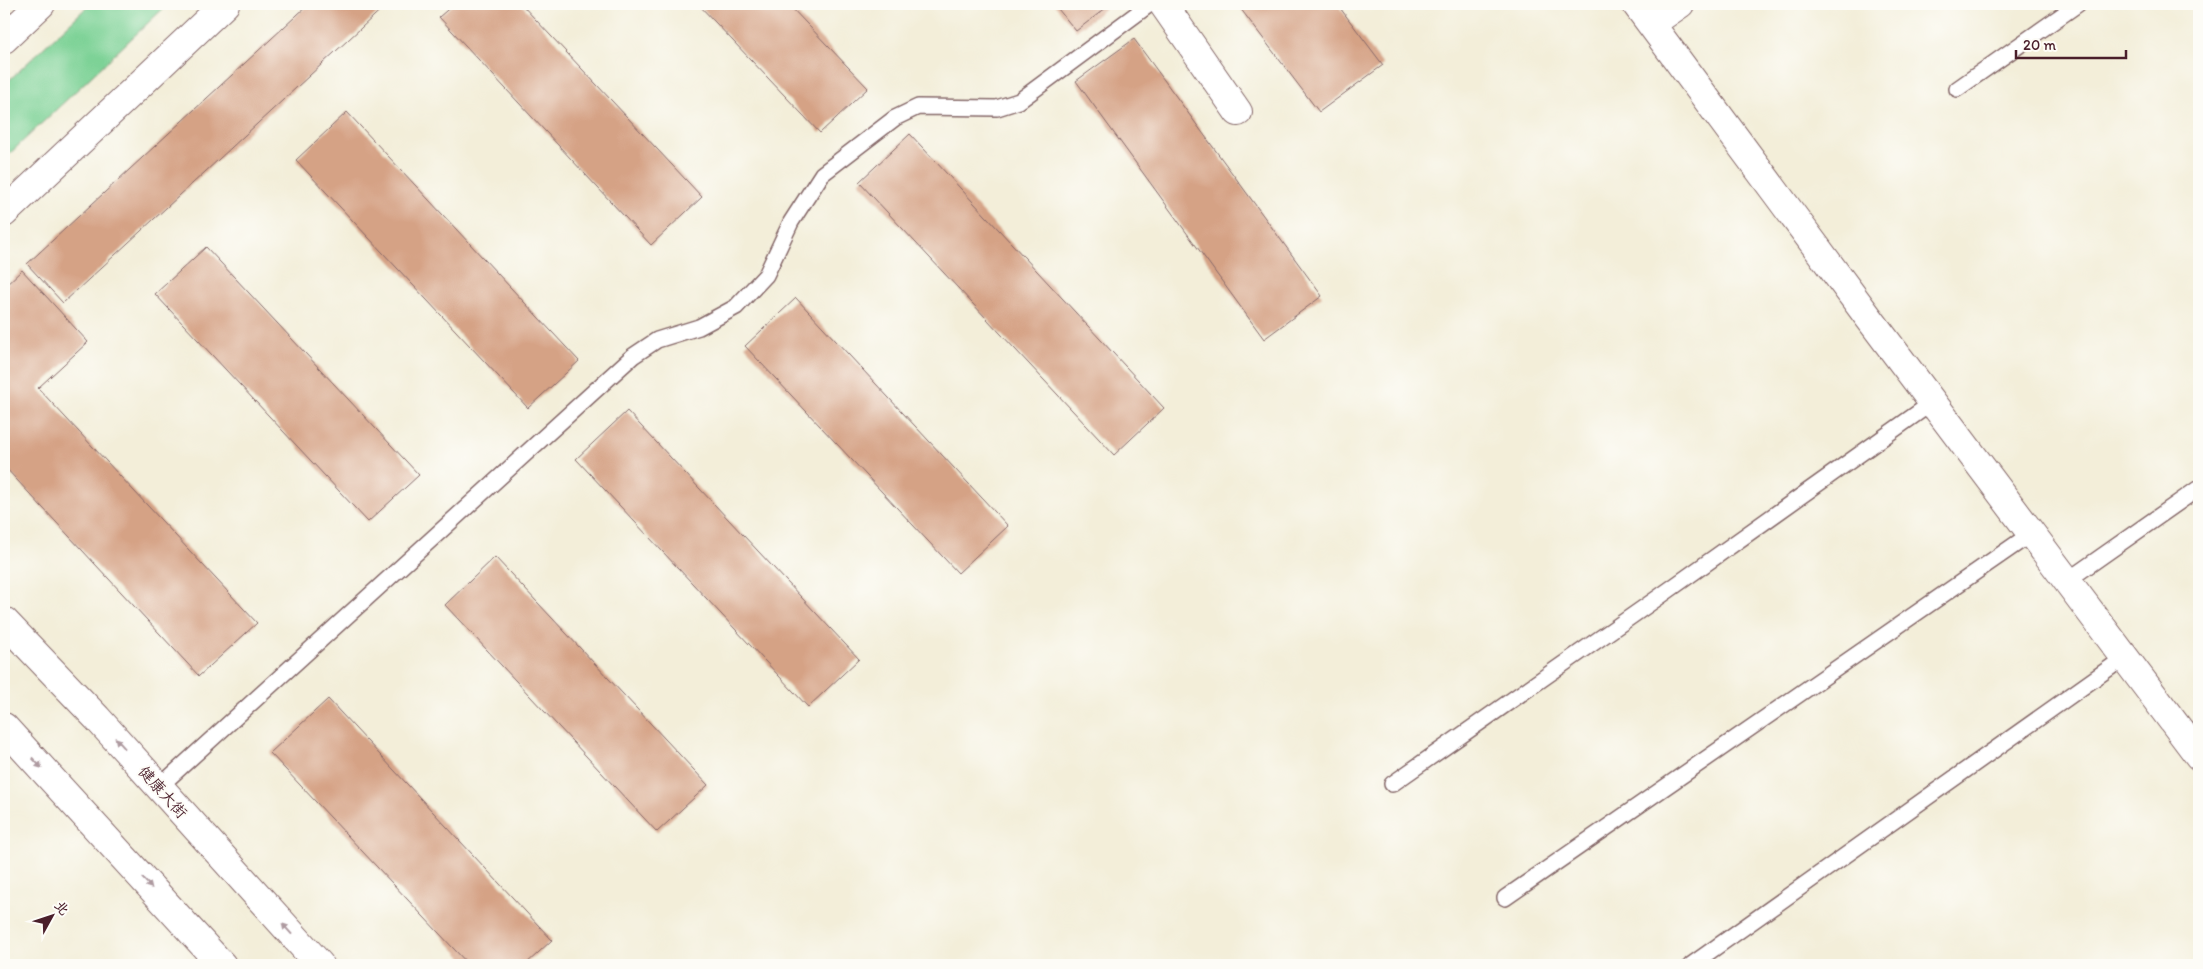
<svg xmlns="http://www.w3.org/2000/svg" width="2203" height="969" viewBox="0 0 2203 969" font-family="Itim,'LXGW WenKai TC',sans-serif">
<rect width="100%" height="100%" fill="#fdfcf7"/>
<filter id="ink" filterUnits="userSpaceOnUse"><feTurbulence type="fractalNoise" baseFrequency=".02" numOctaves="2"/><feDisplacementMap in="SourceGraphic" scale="10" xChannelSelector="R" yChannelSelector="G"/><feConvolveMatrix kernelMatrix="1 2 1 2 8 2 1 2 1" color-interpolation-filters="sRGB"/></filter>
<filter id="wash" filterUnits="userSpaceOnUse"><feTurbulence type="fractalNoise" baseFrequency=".0096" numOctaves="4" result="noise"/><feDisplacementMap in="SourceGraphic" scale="20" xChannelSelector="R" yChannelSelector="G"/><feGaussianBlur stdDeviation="1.12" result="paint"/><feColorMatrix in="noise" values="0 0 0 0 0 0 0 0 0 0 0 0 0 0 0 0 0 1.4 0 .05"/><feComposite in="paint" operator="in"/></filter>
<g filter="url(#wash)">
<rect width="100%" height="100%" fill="#f3eed9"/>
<path fill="#7dd296" stroke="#647860" d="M90,4H168L4,159V85Z"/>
<g id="blocks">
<path fill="#d5a285" d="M309,4H387L63,303L27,264Z
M454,4H521L702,197L651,245L439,17Z
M698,4H788L868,88L820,133Z
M1054,4H1111L1076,31Z
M1237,4H1337L1383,65L1319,112Z
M1134,39L1322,296L1264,339L1076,81Z
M347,112L579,361L528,408L296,160Z
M910,134L1164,408L1114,455L859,182Z
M206,247L419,475L368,522L155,294Z
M22,270L88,342L38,388L257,623L199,676L4,466V287Z
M796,298L1008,526L958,573L745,346Z
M627,411L859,659L808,707L576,459Z
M495,557L708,785L657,832L445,605Z
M328,699L552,940L525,965H469L270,753Z"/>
</g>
</g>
<g filter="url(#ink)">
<use href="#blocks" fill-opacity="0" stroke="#856768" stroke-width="1"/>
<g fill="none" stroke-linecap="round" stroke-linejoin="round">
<g stroke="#856768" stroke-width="18">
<path id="lane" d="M1957,89L2078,4
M2068,580L2199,488
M1392,784L1659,597L1933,402
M159,787L633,356L657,340L699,327L736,307L766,275L791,222L822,174L895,118L918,107L997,108L1019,101L1150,4
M1505,898L2032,533
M1691,965L2125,657"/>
</g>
<g stroke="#856768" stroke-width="30">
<path id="street" d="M1163,4L1238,112
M1636,4L1866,314L2199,756
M1651,24L1680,4
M4,39L41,4
M4,213L225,4"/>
</g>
<g stroke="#856768" stroke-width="30">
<path id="secondary" d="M4,621L97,718L320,965
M4,727L222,965"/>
</g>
<use href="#lane" stroke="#fff" stroke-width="15"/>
<use href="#street" stroke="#fff" stroke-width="28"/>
<use href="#secondary" stroke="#fff" stroke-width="28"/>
</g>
<defs><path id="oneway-solid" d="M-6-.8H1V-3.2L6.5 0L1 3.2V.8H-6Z" transform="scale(1.25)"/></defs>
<g fill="#ae9aa0">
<use href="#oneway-solid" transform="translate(120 743) rotate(-132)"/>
<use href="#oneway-solid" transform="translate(37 763) rotate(47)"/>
<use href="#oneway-solid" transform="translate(147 883) rotate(47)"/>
<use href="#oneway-solid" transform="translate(287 929) rotate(-132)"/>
</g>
</g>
<g text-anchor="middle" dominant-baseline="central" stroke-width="4" stroke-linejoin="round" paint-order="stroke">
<g font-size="16" fill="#4a1f2b" stroke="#fdfcf7">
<text transform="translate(163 792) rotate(48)">健康大街</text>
</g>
</g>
<rect width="2203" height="969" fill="none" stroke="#fdfcf7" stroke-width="20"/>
<g transform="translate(52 916) rotate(50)" stroke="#fdfcf7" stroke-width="4" paint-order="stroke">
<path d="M0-4L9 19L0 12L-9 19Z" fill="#4a1f2b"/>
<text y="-8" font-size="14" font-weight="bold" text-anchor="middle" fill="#4a1f2b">北</text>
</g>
<path d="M2016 50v8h110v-8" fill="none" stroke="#4a1f2b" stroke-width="2.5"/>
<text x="2023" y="50" font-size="15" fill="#4a1f2b" stroke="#fdfcf7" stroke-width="4" paint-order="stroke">20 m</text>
</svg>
